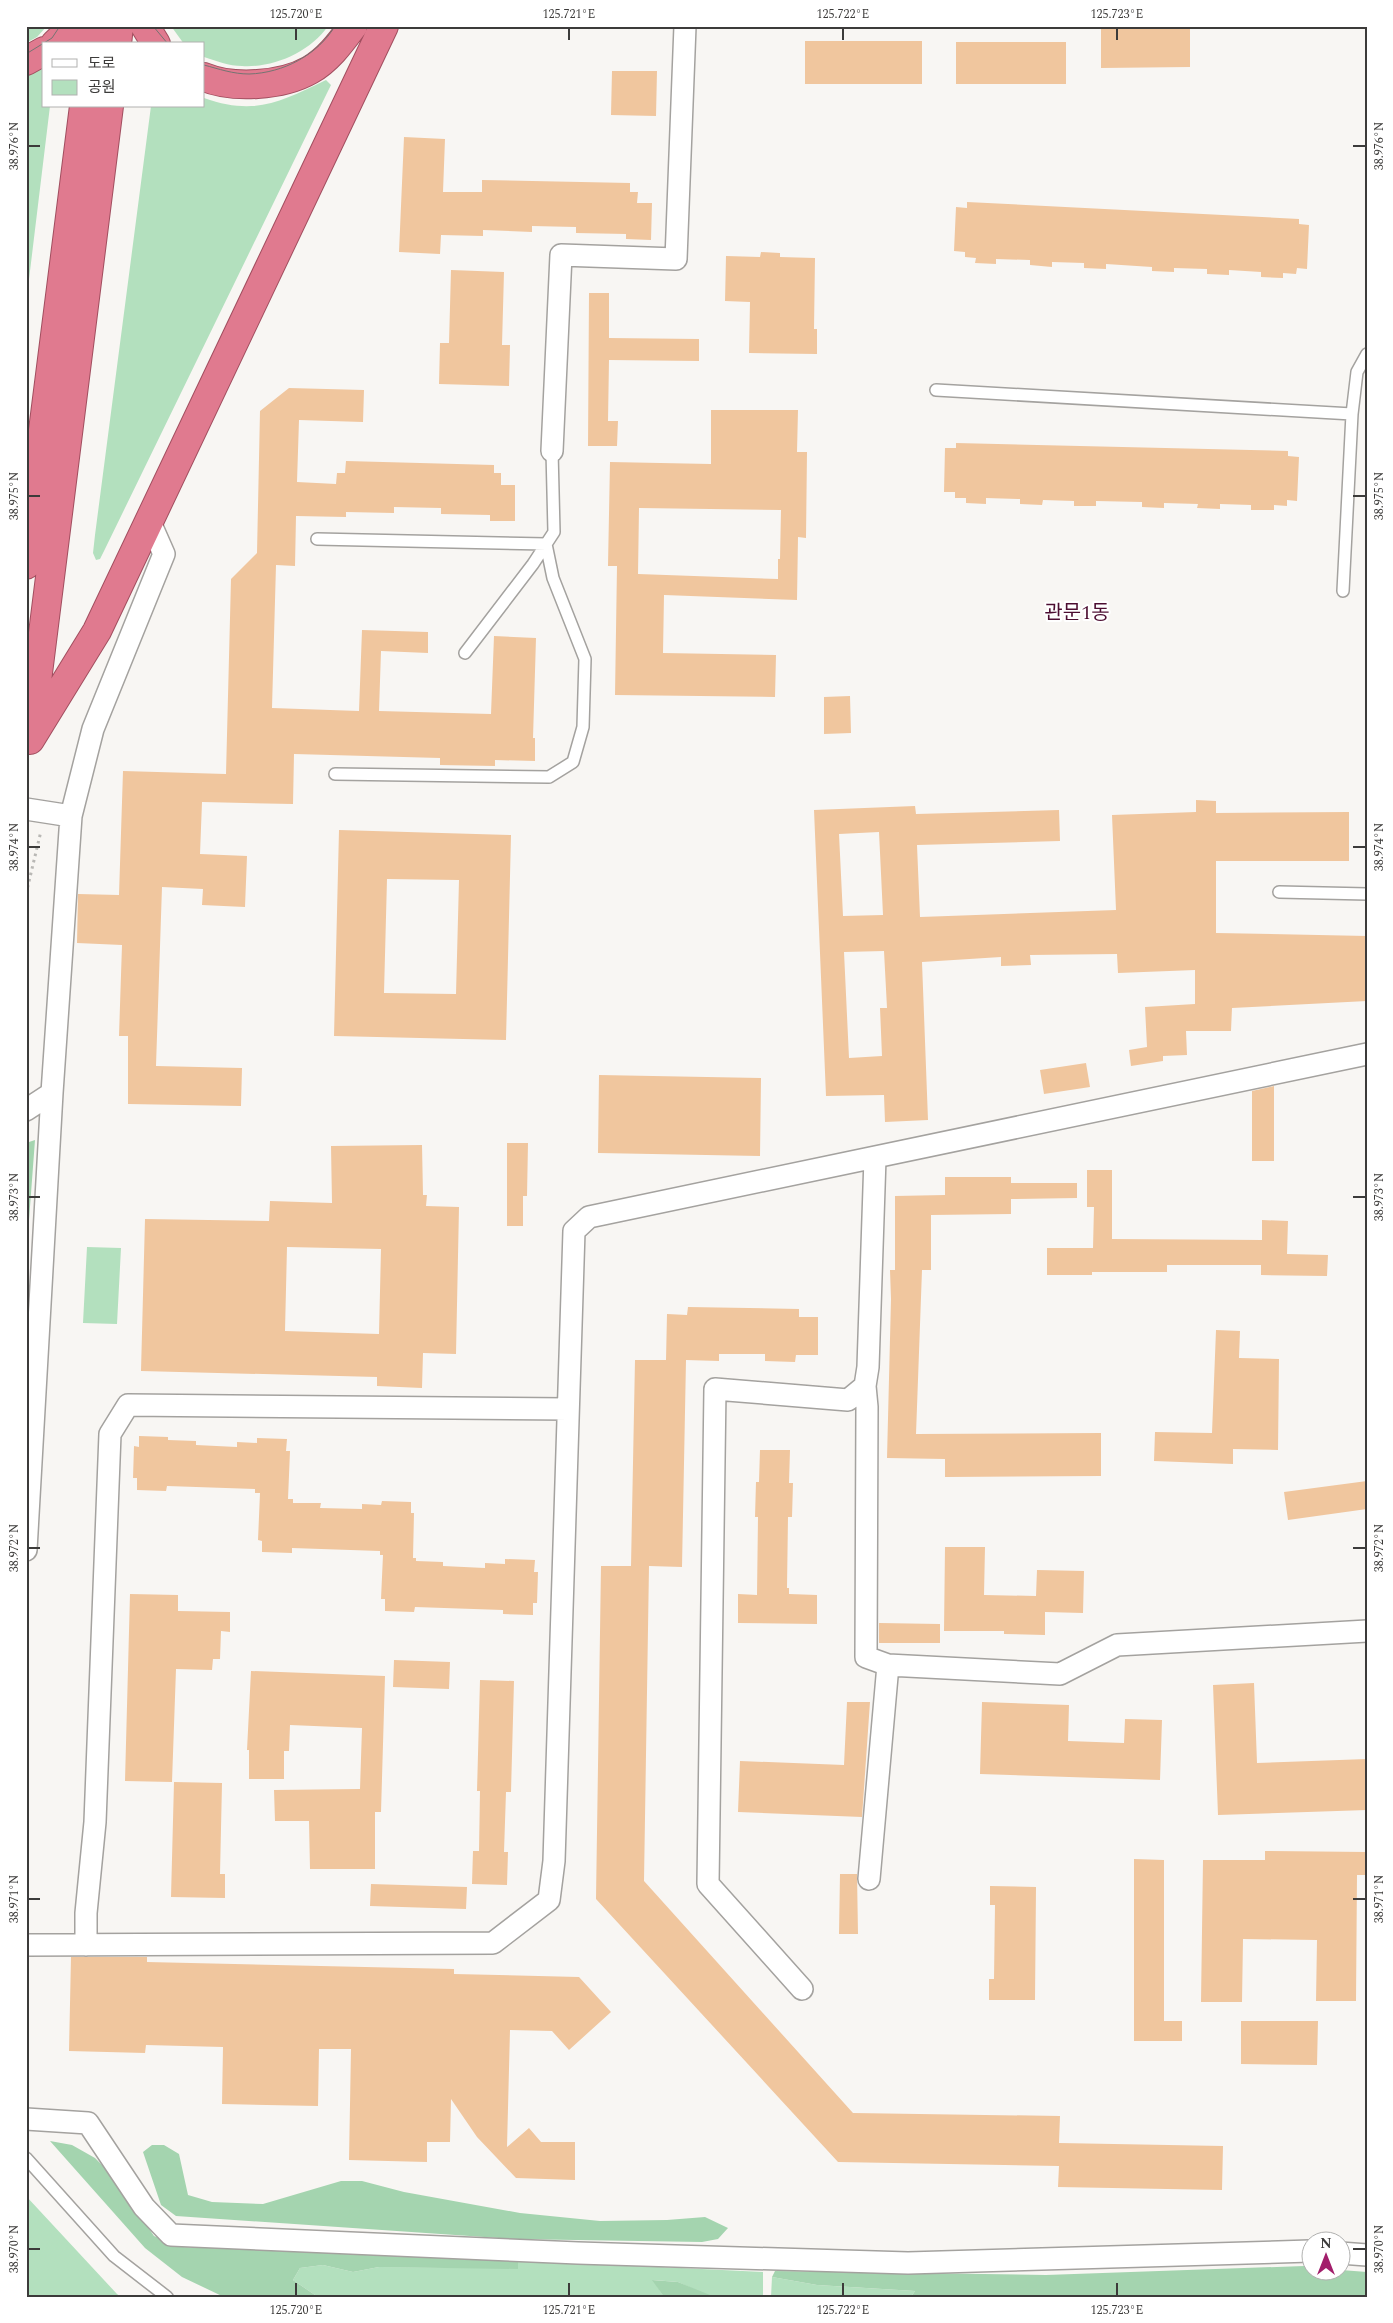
<svg xmlns="http://www.w3.org/2000/svg" width="1393" height="2323" viewBox="0 0 1393 2323" font-family="Spectral,'Noto Sans KR',serif">
<rect width="100%" height="100%" fill="#f8f6f3"/>
<path fill="#b3e0be" d="M26,26H47L37,37L26,43Z
M171,26H328C310,52 274,68 242,66C229,66 216,61 204,57V44H184Z
M44,61V106H50L26,304V71Z
M326,80L331,85L328,91L105,549L100,559L96,560L93,553L95,535L151,106H204V98C255,116 280,102 326,80Z
M87,1247L121,1248L117,1324L83,1323Z
M26,2196L117,2294L121,2297H26Z
M518,2260L763,2272V2297L709,2296L678,2282L653,2280L664,2297L315,2295L293,2280L300,2268L323,2265L353,2272L379,2267L518,2268Z
M772,2277L817,2285L915,2291L911,2297H771Z"/>
<path fill="#a4d4af" d="M35,1140L26,1260V1143Z
M50,2141L72,2145L95,2158L113,2176L154,2236L183,2247L518,2260V2269L379,2267L353,2272L323,2265L300,2268L293,2280L315,2295L442,2297H224L182,2277L145,2248Z
M152,2145H164L179,2154L188,2195L212,2202L263,2204L341,2181H362L404,2192L520,2213L600,2221L667,2220L705,2217L728,2228L718,2239L702,2242L512,2239L176,2216L161,2205L143,2152Z
M1304,2266H1310V2270H1341L1367,2272V2297H911L915,2291L817,2285L772,2277L775,2271L1046,2275Z
M652,2280L678,2282L715,2297H664Z"/>
<path fill="#f0c69e" fill-rule="evenodd" d="M1101,26H1190V67L1101,68Z
M805,41H922V84H805Z
M956,42H1066V84H956Z
M612,71H657L656,116L611,115Z
M404,137L445,139L443,192H482V180L630,183V192H638L637,203H652L651,240L626,239V234L576,233V227L532,226V232L483,230V236L441,235L440,254L399,252Z
M967,202L1299,219V224L1309,225L1307,269L1297,268L1296,274L1283,273V278L1261,277V272L1229,270V275L1207,274V269L1174,268V272L1152,271V267L1106,264V269L1084,268V263L1052,262V267L1030,265V260L996,259V264L975,263L976,258L965,257V252L954,251L956,207L967,208Z
M761,252L780,253V257L815,258L814,329H817V354L749,353L750,302L725,301L726,256L760,257Z
M451,270L504,272L502,345H510L509,386L439,384L440,343H449Z
M589,293H609V338L699,339V361L609,360L608,421H618L617,446H588Z
M289,388L364,390L363,422L299,420L297,482L336,484L337,473H345L346,461L494,465V473H501V485H515V521H490V515L441,514V508L394,507V513L346,512V517L296,516L295,566L276,565L272,708L359,711L362,630L428,632V653L381,651L379,711L491,714L494,636L536,638L533,738H535V761L495,760V766L440,765V758L294,754L293,804L202,802L200,854L247,856L245,907L202,905L203,889L162,887L156,1066L242,1068L241,1106L128,1104V1036H119L122,945L77,943L78,894L119,895L123,771L226,774L231,579L257,553L260,411Z
M711,410H798L797,452H807L806,538L798,537L797,600L664,595L663,653L776,655L775,697L615,695L617,566H608L610,462L711,464ZM639,508L781,510L780,559H778V579L638,574Z
M956,443L1288,451V456L1299,457L1297,501L1287,500V506L1274,505V510H1251V505L1220,504V509L1197,508L1198,504L1164,503V508L1142,507V502L1096,501V506H1074V501L1043,500L1042,505L1020,504V499L986,498V504L966,503V498H955V492H944L945,448H956Z
M850,696L851,733L824,734V697Z
M1196,800L1216,801V813L1349,812V861H1216V933L1367,936V1001L1232,1008L1231,1031H1186L1187,1055L1163,1056V1061L1131,1066L1129,1050L1147,1047L1145,1007L1195,1004V970L1118,973L1117,954L1030,955L1031,965L1001,966V957L922,962L928,1120L885,1122L884,1095L826,1096L814,810L915,806L916,814L1059,810L1060,841L917,845L920,917L1116,910L1112,815L1196,812ZM879,832L883,915L843,916L839,834ZM884,951L887,1008H880L882,1056L849,1058L844,952Z
M339,830L511,835L506,1040L334,1036ZM387,879L459,880L456,994L384,993Z
M1086,1063L1090,1087L1044,1094L1040,1070Z
M599,1075L761,1078L760,1156L598,1153Z
M1274,1086V1161H1252V1091Z
M507,1143H528L527,1196H523V1226H507Z
M422,1145L423,1195H427L426,1206L459,1207L456,1354L423,1353L422,1388L377,1386V1377L141,1371L145,1219L269,1221L270,1201L332,1203L331,1146ZM287,1247L381,1249L379,1334L285,1331Z
M1087,1170H1112V1239L1262,1240V1220L1288,1221L1287,1254L1328,1255L1327,1276L1261,1275V1265H1167V1272H1092V1275H1047V1248H1093L1094,1207H1087Z
M945,1177H1011V1183H1077V1198L1011,1199V1214L931,1215V1270H922L916,1434L1101,1433V1476L945,1477V1459L887,1458L891,1299L890,1270H895V1196L945,1195Z
M688,1307L799,1309V1317H818V1355H796L795,1362L765,1361V1354H719V1361L686,1360L682,1567L649,1566L644,1881L853,2113L1060,2116L1059,2143L1223,2146L1222,2190L1058,2187L1059,2166L838,2162L596,1899L601,1566H631L635,1360H666L667,1314L687,1315Z
M1216,1330L1240,1331L1239,1358L1279,1359L1278,1450L1233,1449V1464L1154,1461L1155,1432L1212,1433Z
M139,1436L168,1437V1440L196,1441V1445L237,1447V1442L257,1443V1438L287,1439L286,1451H290L288,1499H293V1503H321L320,1508L362,1509V1504L381,1505L382,1501L411,1502V1513H414L413,1558H416V1561L443,1562V1566L485,1568V1563L505,1564V1559L535,1560L534,1572H538L537,1603H533V1615L503,1614V1610L415,1607L414,1612L385,1611V1599H381L383,1555H380V1551L292,1548V1553L262,1552V1541L258,1540L260,1493H255V1489L167,1486L166,1491L137,1490V1478H133L134,1446L139,1447Z
M760,1450H790L789,1483H793L792,1517H788L787,1588H789V1594L817,1595V1624L738,1623V1594L757,1595L758,1517H755L756,1482H759Z
M1367,1481V1509L1288,1520L1284,1492Z
M945,1547H985L984,1595L1036,1596L1037,1570L1084,1571L1083,1613L1045,1612V1635L1004,1634V1631H944Z
M130,1594L178,1595V1611L230,1612V1632L221,1631L220,1659H213L212,1670L176,1669L172,1782L125,1781Z
M879,1623L940,1624V1643H879Z
M394,1660L450,1662L449,1689L393,1687Z
M251,1671L385,1676L381,1812H375V1869H310L309,1821H275L274,1790L360,1789L362,1728L290,1725L289,1751H284V1779H249V1750H247Z
M480,1680L514,1681L511,1792H506L504,1852H508L507,1885L472,1884L473,1851H479L480,1791H477Z
M1254,1683L1257,1763L1367,1759V1810L1218,1815L1213,1685Z
M847,1702H870L862,1817L738,1812L740,1761L844,1765Z
M982,1702L1069,1705L1068,1741L1124,1743L1125,1719L1162,1720L1160,1780L980,1774Z
M174,1782L222,1783L220,1874H225V1898L171,1897Z
M1265,1851L1367,1852V1875H1357L1356,2001H1316L1317,1940L1243,1939L1242,2002H1201L1203,1860H1265Z
M1134,1859L1164,1860V2021H1182V2041H1134Z
M840,1874H857L858,1934H839Z
M371,1884L467,1887L466,1909L370,1906Z
M990,1886L1036,1887L1035,2000H989V1979H994L995,1905H990Z
M71,1957H147V1962L454,1969V1974L579,1977L611,2012L569,2050L552,2031L510,2030L507,2147L529,2128L541,2142H575V2180L516,2178L477,2137L451,2099L450,2142H427V2162L349,2160L351,2049H319L318,2106L222,2104L223,2047L146,2045L145,2053L69,2051Z
M1241,2021H1318L1317,2065L1241,2064Z"/>
<g fill="none" stroke-linecap="round" stroke-linejoin="round">
<g stroke="#a4a29f" stroke-width="14">
<path id="service" d="M936,390L1352,414
M317,539L546,544L553,578L585,659L583,727L573,762L549,777L335,774
M1343,591L1352,414L1357,372L1367,354
M465,653L533,564L554,532L552,451
M1279,892L1367,894
M26,2158L114,2256L167,2297"/>
</g>
<g stroke="#a4a29f" stroke-width="24">
<path id="minor" d="M552,451L561,255L676,259L685,26
M26,809L71,816
M26,1110L52,1093
M875,1158L868,1367L865,1386L867,1407L866,1657L888,1665L1060,1674L1117,1645L1367,1631
M26,1550L52,1093L71,816L93,729L164,554L149,520
M869,1879L888,1665
M26,1945L493,1943L549,1900L554,1861L574,1231L589,1217L1367,1054
M86,1945V1913L95,1822L110,1434L128,1405L568,1409
M802,1989L708,1884L715,1389L848,1400L865,1386
M26,2119L88,2123L144,2207L171,2235L578,2253L908,2263L1310,2251
M1340,2253L1367,2255"/>
</g>
<g stroke="#a14e5f" stroke-width="30">
<path id="trunk" d="M145,26L156,44
M55,44L74,26
M92,44L94,26
M117,44L119,26
M26,61L44,51
M204,77C233,89 282,86 310,70C328,60 341,42 353,26
M26,565L84,106
M31,729L109,106
M30,740L97,631L384,26"/>
</g>
<path stroke="#b9b8b5" stroke-width="3" stroke-dasharray="2.5 4" stroke-linecap="butt" d="M26,894L41,831"/>
<use href="#service" stroke="#fff" stroke-width="11"/>
<use href="#minor" stroke="#fff" stroke-width="21"/>
<use href="#trunk" stroke="#e07a8f" stroke-width="28"/>
<path stroke="#757472" stroke-width="1" d="M153,26L168,44
M26,54L52,38L60,26
M204,65C219,69 233,74 249,74C283,73 318,55 335,26"/>
</g>
<path fill="none" stroke="#3c3b3a" stroke-width="2" d="M296,28V40M569,28V40M843,28V40M1117,28V40M28,146H40M1353,146H1366M28,496H40M1353,496H1366M28,847H40M1353,847H1366M28,1197H40M1353,1197H1366M28,1548H40M1353,1548H1366M28,1899H40M1353,1899H1366M28,2249H40M1353,2249H1366M296,2283V2296M569,2283V2296M843,2283V2296M1117,2283V2296"/>
<g text-anchor="middle" dominant-baseline="central" stroke-width="4" stroke-linejoin="round" paint-order="stroke">
<g font-size="20" fill="#4c0d31" stroke="#fff">
<text x="1077" y="613">관문1동</text>
</g>
</g>
<rect width="1393" height="2323" fill="none" stroke="#ffffff" stroke-width="55"/>
<rect x="42" y="42" width="162" height="65" fill="#ffffff" stroke="#b1b1b0"/>
<rect x="52" y="59" width="25" height="8" fill="#ffffff" stroke="#b1b1b0"/>
<text x="88" y="68" font-size="15" fill="#3c3b3a">도로</text>
<rect x="52" y="80" width="25" height="15" fill="#b3e0be" stroke="#b1b1b0"/>
<text x="88" y="92" font-size="15" fill="#3c3b3a">공원</text>
<g transform="translate(1326 2256)"><circle r="24" fill="#ffffff" stroke="#b1b1b0"/>
<path d="M0-4L9 19L0 12L-9 19Z" fill="#a21e6b"/>
<text y="-8" font-size="14" font-weight="bold" text-anchor="middle" fill="#3c3b3a">N</text>
</g>
<rect x="28" y="28" width="1338" height="2268" fill="none" stroke="#3c3b3a" stroke-width="2"/>
<g font-size="12" text-anchor="middle" fill="#3c3b3a">
<text x="296" y="18">125.720°E</text>
<text x="569" y="18">125.721°E</text>
<text x="843" y="18">125.722°E</text>
<text x="1117" y="18">125.723°E</text>
<text transform="translate(14 146) rotate(-90)" y="4">38.976°N</text>
<text transform="translate(1379 146) rotate(-90)" y="4">38.976°N</text>
<text transform="translate(14 496) rotate(-90)" y="4">38.975°N</text>
<text transform="translate(1379 496) rotate(-90)" y="4">38.975°N</text>
<text transform="translate(14 847) rotate(-90)" y="4">38.974°N</text>
<text transform="translate(1379 847) rotate(-90)" y="4">38.974°N</text>
<text transform="translate(14 1197) rotate(-90)" y="4">38.973°N</text>
<text transform="translate(1379 1197) rotate(-90)" y="4">38.973°N</text>
<text transform="translate(14 1548) rotate(-90)" y="4">38.972°N</text>
<text transform="translate(1379 1548) rotate(-90)" y="4">38.972°N</text>
<text transform="translate(14 1899) rotate(-90)" y="4">38.971°N</text>
<text transform="translate(1379 1899) rotate(-90)" y="4">38.971°N</text>
<text transform="translate(14 2249) rotate(-90)" y="4">38.970°N</text>
<text transform="translate(1379 2249) rotate(-90)" y="4">38.970°N</text>
<text x="296" y="2314">125.720°E</text>
<text x="569" y="2314">125.721°E</text>
<text x="843" y="2314">125.722°E</text>
<text x="1117" y="2314">125.723°E</text>
</g>
</svg>
